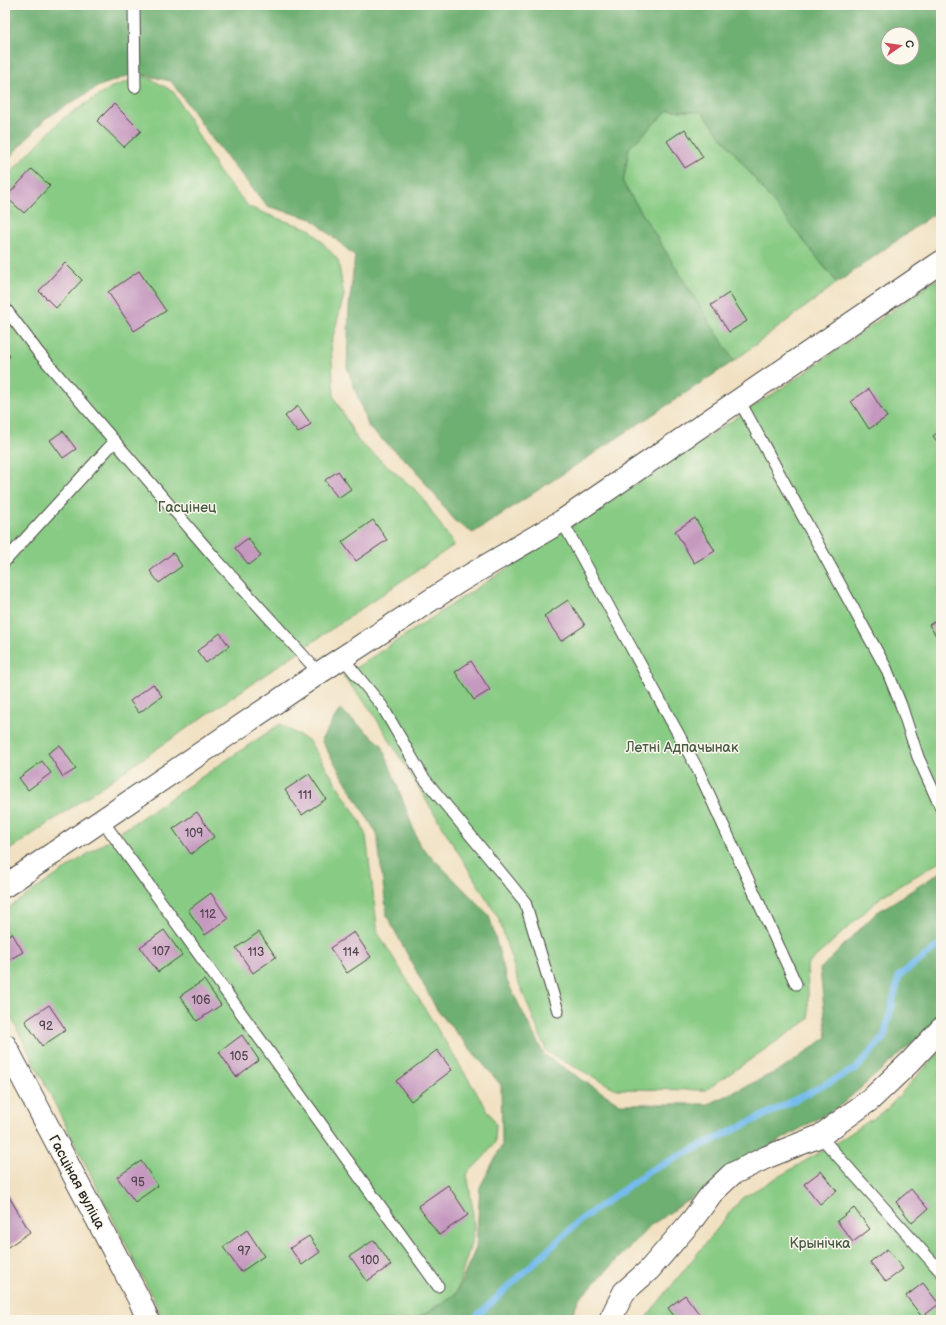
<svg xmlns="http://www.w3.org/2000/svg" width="946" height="1325" viewBox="0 0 946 1325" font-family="'Balsamiq Sans',sans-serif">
<rect width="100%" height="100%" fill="#fbf7ec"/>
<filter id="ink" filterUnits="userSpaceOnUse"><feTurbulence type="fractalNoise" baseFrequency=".025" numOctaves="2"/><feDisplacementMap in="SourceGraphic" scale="8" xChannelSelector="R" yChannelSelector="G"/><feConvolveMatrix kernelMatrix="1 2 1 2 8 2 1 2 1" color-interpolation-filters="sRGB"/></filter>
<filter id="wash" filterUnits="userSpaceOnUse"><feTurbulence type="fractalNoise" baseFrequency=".012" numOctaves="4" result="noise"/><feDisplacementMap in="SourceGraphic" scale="16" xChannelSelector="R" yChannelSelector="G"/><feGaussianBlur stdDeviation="0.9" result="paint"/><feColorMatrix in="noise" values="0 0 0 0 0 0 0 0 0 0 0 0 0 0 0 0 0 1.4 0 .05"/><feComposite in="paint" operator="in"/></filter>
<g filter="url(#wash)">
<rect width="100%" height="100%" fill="#f1e1c2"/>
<path fill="#88cb84" stroke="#5a7b58" d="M145,76L173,91L219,172L249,207L279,219L310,229L338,260L344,295L331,344L334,397L358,441L419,493L454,545L5,853V178L62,119L112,87Z
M668,110L702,112L837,283L734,361L623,183L629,148Z
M941,276V861L882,896L807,965L809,1019L706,1090L616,1089L547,1052L518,981L499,919L371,710L343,676L803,374Z
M280,724L309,741L360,821L366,836L378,933L496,1124L495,1142L485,1156L467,1174L472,1204L474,1227L472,1240L456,1294L415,1320H164L5,1005V910Z
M941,1050V1320H644L742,1198L836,1143L887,1109Z"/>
<path fill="#6eaf72" stroke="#4c6d4e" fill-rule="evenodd" d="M5,5H941V209L837,283L702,112L668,110L629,148L623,183L734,361L473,533L456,522L411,465L369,428L347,367L349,307L355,256L312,219L267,206L213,140L171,81L136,73L99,86L46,118L5,162ZM888,34H912V58H888Z
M340,709L382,745L419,844L489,915L507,981L544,1055L620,1104H709L784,1068L827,1037L820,969L876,913L941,872V1018L840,1106L765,1149L651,1225L579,1299L569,1320H415L456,1294L476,1248L480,1187L502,1145L501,1085L437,1010L387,916L377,834L321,740Z"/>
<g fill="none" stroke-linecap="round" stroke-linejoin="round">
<path stroke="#75bbed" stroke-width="7" d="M473,1320L579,1221L651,1170L771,1112L857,1068L884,1037L899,976L941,944"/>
</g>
<g id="blocks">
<path fill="#c598bf" d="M114,104L141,131L124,147L97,121Z
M685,129L703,157L685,168L667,141Z
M32,169L50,186L24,213L6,197Z
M65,263L82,280L56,308L39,291Z
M139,271L166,311L134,331L108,292Z
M729,293L747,321L729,332L711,305Z
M5,351L10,356L5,362Z
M869,389L887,417L869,429L851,401Z
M298,406L311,424L298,433L285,416Z
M941,430V446L933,436Z
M63,431L76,449L63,458L50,440Z
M338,471L351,489L338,498L325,480Z
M695,518L715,551L694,563L675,531Z
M373,520L387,540L356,561L342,542Z
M248,538L261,556L249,565L235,548Z
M173,553L182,566L159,583L150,571Z
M568,600L585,625L561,641L544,616Z
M941,617V643L929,625Z
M220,633L229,646L206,663L197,651Z
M471,661L490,690L474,700L455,672Z
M153,684L162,696L139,713L130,701Z
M60,745L76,769L63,777L48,753Z
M42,761L51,773L28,790L19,778Z
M309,774L326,799L302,815L285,790Z
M197,812L214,837L191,854L173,829Z
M211,893L228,919L205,935L188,910Z
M164,930L182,955L158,972L140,947Z
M259,932L276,957L253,973L236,948Z
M354,932L371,957L347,973L330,948Z
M12,933L23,952L5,962V937Z
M204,980L221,1005L197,1021L180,996Z
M49,1005L66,1030L42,1046L25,1021Z
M242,1035L259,1060L236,1077L219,1052Z
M437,1050L452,1070L411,1101L396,1081Z
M141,1161L158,1186L135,1202L117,1177Z
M821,1171L837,1191L820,1204L804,1184Z
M448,1185L468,1215L439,1235L418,1206Z
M911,1189L928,1209L912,1223L896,1202Z
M5,1190L30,1232L5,1249Z
M854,1208L870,1229L853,1242L837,1221Z
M247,1230L264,1256L241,1272L223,1247Z
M309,1236L320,1252L302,1265L290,1248Z
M374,1240L391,1265L367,1281L350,1256Z
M887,1249L903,1269L886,1282L870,1262Z
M923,1283L939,1304L922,1317L906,1296Z
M685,1295L700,1315L694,1320H677L668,1308Z"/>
</g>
</g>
<g filter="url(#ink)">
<use href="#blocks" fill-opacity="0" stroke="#494642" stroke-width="1"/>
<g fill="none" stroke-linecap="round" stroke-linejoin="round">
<g stroke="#494642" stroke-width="13">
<path id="service" d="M134,5L135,87
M5,308L38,352L215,558L319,673
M739,400L886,668L901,705L918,757L941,808
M562,521L698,770L796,984
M5,561L115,441
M342,657L382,706L423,777L525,902L558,1011
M102,820L438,1286
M820,1136L941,1272"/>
</g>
<g stroke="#494642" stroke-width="24">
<path id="minor" d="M5,1045L139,1299L148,1320
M610,1320L624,1292L649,1270L693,1219L712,1193L732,1174L767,1157L820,1136L870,1100L909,1063L941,1029"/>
</g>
<g stroke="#494642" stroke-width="24">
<path id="tertiary" d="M5,886L319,673L460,581L562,521L941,262"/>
</g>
<use href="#service" stroke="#fff" stroke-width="11"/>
<use href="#minor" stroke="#fff" stroke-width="22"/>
<use href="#tertiary" stroke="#fff" stroke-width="22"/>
</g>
</g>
<g text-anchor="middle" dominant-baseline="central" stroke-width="3" stroke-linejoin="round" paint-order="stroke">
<g font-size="12" fill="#524650">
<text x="305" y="795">111</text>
<text x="194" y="833">109</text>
<text x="208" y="914">112</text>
<text x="161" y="951">107</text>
<text x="256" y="952">113</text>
<text x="351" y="952">114</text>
<text x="201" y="1000">106</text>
<text x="46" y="1026">92</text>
<text x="239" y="1056">105</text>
<text x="138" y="1182">95</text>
<text x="244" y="1251">97</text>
<text x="370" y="1260">100</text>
</g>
<g font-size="14" fill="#475b46" stroke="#fbf7ec">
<text x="187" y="507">Гасцінец</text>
<text x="682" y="747">Летні Адпачынак</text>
<text x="820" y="1243">Крынічка</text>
</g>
<g font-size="14" fill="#2b2b2b" stroke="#fbf7ec">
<text transform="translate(77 1182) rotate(62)">Гасціная вуліца</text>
</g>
</g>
<rect width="946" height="1325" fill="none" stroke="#fbf7ec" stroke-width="20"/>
<g transform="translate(900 46) rotate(77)"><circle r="19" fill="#fbf7ec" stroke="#a8a59f"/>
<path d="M0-3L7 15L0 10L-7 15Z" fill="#d1495b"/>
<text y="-6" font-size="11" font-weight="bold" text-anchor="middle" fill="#2b2b2b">С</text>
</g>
</svg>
